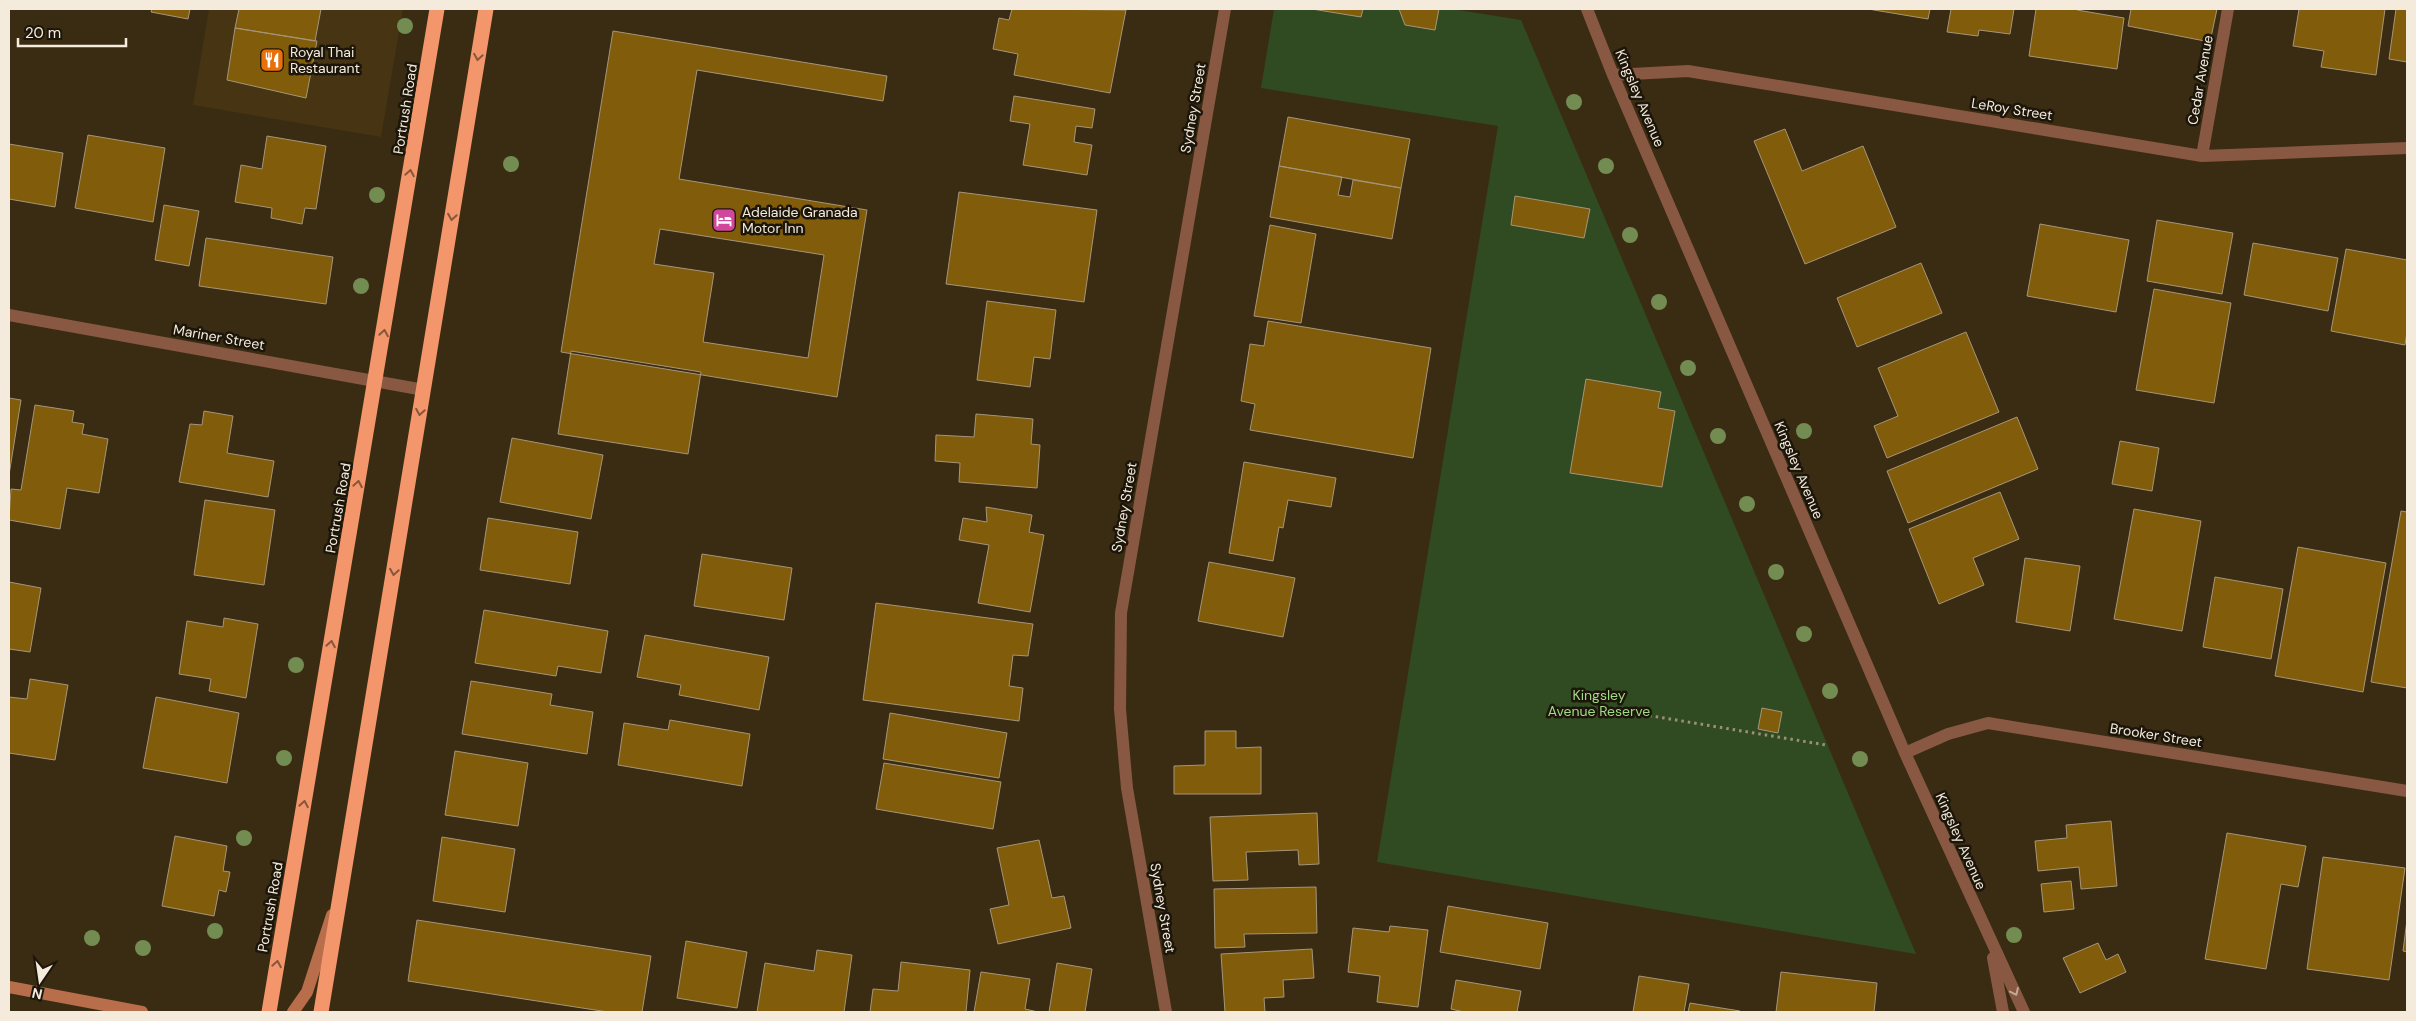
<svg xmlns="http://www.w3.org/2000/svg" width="2416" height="1021" viewBox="0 0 2416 1021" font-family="'DM Sans',sans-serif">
<rect width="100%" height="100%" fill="#3a2c12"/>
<path fill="#463413" d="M209,9H403L381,137L193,105Z"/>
<path fill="#304b22" d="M1274,9H1452L1521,20L1916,954L1377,862L1498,126L1261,88Z"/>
<path fill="#805c0b" stroke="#a69579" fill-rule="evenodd" d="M152,9H190L188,19L151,12Z
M239,9H321L315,41L235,28Z
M1012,9L1126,10L1110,93L1014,75L1018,54L993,49L999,18L1009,20Z
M1312,9H1363L1361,17Z
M1399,9H1439L1435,30L1405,25Z
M1868,9H1930L1928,19Z
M1951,9H2014L2010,34L1979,30L1978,36L1947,32Z
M2036,9H2077V10L2124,18L2117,69L2029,56Z
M2131,9H2217L2210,42L2128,26Z
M2299,9H2385L2376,75L2321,67L2324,51L2293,46Z
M2396,9H2407V62L2389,59Z
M235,28L317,41L306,98L227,80Z
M613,31L887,76L883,101L697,70L679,179L867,210L837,397L561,352ZM660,229L824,255L808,358L703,342L714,273L654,264Z
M1014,96L1095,109L1092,128L1076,126L1074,142L1092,145L1087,175L1023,165L1030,124L1010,121Z
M1288,117L1410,139L1401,188L1279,166Z
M1785,129L1802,171L1863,146L1896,227L1805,264L1754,141Z
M88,135L165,148L153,222L75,208Z
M267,136L326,146L316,209L305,208L302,224L271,218L272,208L235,202L241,165L262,169Z
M9,144L63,153L55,207L9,199Z
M1279,166L1342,177L1338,195L1350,197L1353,180L1401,188L1392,239L1270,217Z
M959,192L1097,210L1084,302L946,284Z
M1515,196L1590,209L1584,238L1511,225Z
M164,205L199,211L189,266L155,260Z
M2157,220L2233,233L2222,294L2147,281Z
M2040,224L2129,240L2116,312L2027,296Z
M1270,225L1316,234L1301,323L1254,316Z
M206,238L333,257L326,304L199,286Z
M2253,243L2338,258L2328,311L2244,295Z
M2346,249L2407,260V332L2405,345L2331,331Z
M1921,263L1942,313L1857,347L1837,298Z
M2154,289L2231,303L2214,403L2136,390Z
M987,301L1056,310L1050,359L1034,357L1030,387L977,380Z
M1268,321L1431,348L1413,458L1250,430L1255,404L1241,401L1250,344L1264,346Z
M1966,332L1999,412L1887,458L1874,426L1898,416L1878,368Z
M571,351L701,372L688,454L558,434Z
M1586,379L1661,392L1658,408L1675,411L1662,487L1570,473Z
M9,398L21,400L9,475Z
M35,405L74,411L72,422L84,424L82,434L108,439L99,493L67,488L60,529L9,520L11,489L21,490Z
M204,411L233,416L227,453L274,461L268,497L179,482L190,424L202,425Z
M976,414L1033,419L1031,444L1040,445L1037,488L959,482L960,463L935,461L936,435L974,437Z
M2017,417L2038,469L1908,523L1887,471Z
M512,438L603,455L591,519L500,502Z
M2120,441L2159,448L2152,491L2112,484Z
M1244,462L1336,478L1331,507L1288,500L1283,528L1279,527L1273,561L1229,553Z
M2000,492L2019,539L1973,558L1984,585L1939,604L1909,529Z
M205,500L275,510L264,585L194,575Z
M986,507L1032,515L1029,532L1044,535L1030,612L978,603L989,545L959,540L963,518L987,522Z
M2134,509L2201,521L2182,631L2114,619Z
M2401,511L2407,512V688L2371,682Z
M488,518L578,532L570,584L480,570Z
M2298,547L2386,563L2363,692L2275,676Z
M702,554L792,568L784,620L694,606Z
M2025,558L2080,566L2070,631L2016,622Z
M1209,562L1295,578L1283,637L1198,621Z
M2215,577L2283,589L2271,659L2203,647Z
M9,582L41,588L30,652L9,649Z
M876,603L1033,624L1028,656L1013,655L1009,686L1023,688L1019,721L863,700Z
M484,610L608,631L601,673L558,666L556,676L475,663Z
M224,618L258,624L246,698L209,691L211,679L179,674L187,621L223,627Z
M645,635L769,657L759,710L679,695L681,685L637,677Z
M30,679L68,685L55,760L9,753V697L27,699Z
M471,681L552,694L550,705L593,712L587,754L462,734Z
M156,697L239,713L227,783L143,768Z
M1762,708L1782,712L1778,733L1758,729Z
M890,713L1007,733L999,778L883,759Z
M670,720L750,734L742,786L618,765L624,723L668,730Z
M1205,731H1236V748L1261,747V794H1174V766L1205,765Z
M455,751L528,763L518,826L445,815Z
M884,763L1001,782L993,829L876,809Z
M1317,813L1319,864L1299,865L1298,850L1246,852L1248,880L1213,881L1210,817Z
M2111,821L2117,886L2081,889L2079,867L2038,871L2035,841L2067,838L2066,825Z
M2227,833L2306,846L2298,887L2281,884L2266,969L2205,959Z
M175,836L227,846L223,871L230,872L226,892L219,890L214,916L162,906Z
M442,837L515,849L505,912L433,901Z
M1039,840L1052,898L1064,896L1071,928L998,944L990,909L1009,905L997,848Z
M2323,857L2405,868L2389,980L2307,969Z
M2071,881L2074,909L2044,912L2041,884Z
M1316,887L1317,933L1244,934L1245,947L1215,948L1214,889Z
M1448,906L1548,923L1540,969L1440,952Z
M417,920L651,956L642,1012H608L408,981Z
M2407,920V952L2403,951Z
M1390,926L1428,930L1418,1007L1377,1002L1380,976L1348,972L1353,928L1389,932Z
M686,941L747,952L737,1008L677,998Z
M2098,943L2106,960L2118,954L2126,972L2080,993L2063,958Z
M1312,949L1314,978L1283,980L1284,997L1264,998L1265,1012H1225L1221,954Z
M817,950L852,955L844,1012H757L765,963L814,971Z
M901,962L970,970L966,1012H870L873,989L898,991Z
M1057,963L1092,969L1085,1012H1049Z
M981,972L1030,979L1025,1009L1038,1012H974Z
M1781,972L1877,983L1874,1012H1776Z
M1639,976L1689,984L1684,1012H1633Z
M1456,980L1521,991L1517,1012H1464L1451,1009Z
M1690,1003L1740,1011L1739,1012H1688Z"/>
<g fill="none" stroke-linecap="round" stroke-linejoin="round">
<path stroke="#9c907c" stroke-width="3" stroke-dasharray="2.5 4" stroke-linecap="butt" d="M1598,707L1826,745"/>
<path stroke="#885842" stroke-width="12" d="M1587,9L1613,75L1905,753L2024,1012
M1613,75L1688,71L2202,156L2407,148
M2202,156L2228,9
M9,315L424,390
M1905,753L1948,734L1988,723L2407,791
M1993,958L2003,1012
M1166,1012L1127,788L1120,709L1121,613L1225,9"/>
<path stroke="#b96e4b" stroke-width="12" d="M9,987L142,1012
M293,1012L307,992L332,915"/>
<path stroke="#f4966b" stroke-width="15" d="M269,1012L437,9
M321,1012L486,9"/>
</g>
<g fill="#738c51">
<circle cx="405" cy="26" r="8"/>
<circle cx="1574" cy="102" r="8"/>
<circle cx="511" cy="164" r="8"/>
<circle cx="1606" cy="166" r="8"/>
<circle cx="377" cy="195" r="8"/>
<circle cx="1630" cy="235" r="8"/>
<circle cx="361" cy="286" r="8"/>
<circle cx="1659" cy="302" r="8"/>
<circle cx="1688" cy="368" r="8"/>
<circle cx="1804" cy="431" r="8"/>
<circle cx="1718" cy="436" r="8"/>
<circle cx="1747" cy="504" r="8"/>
<circle cx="1776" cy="572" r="8"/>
<circle cx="1804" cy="634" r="8"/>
<circle cx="296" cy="665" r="8"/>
<circle cx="1830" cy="691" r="8"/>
<circle cx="284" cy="758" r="8"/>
<circle cx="1860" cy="759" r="8"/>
<circle cx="244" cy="838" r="8"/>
<circle cx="215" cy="931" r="8"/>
<circle cx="2014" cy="935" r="8"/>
<circle cx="92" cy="938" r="8"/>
<circle cx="143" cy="948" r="8"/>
</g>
<defs><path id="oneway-chevron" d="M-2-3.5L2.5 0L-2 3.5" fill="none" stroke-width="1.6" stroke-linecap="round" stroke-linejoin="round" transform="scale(1.25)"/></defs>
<g stroke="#88563a">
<use href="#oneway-chevron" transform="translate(478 57) rotate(100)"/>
<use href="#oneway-chevron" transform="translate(410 173) rotate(-80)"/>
<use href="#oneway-chevron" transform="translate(452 217) rotate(99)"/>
<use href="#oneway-chevron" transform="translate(384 333) rotate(-81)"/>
<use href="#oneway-chevron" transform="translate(420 412) rotate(99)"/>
<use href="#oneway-chevron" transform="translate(358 484) rotate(-80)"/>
<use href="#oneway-chevron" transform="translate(394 572) rotate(99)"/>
<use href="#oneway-chevron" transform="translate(331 644) rotate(-80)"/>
<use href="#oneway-chevron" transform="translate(304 804) rotate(-80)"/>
<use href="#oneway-chevron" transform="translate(277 964) rotate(-80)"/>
</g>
<use stroke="#c3a997" href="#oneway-chevron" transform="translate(2015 992) rotate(65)"/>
<defs>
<g id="restaurant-square" transform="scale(1.25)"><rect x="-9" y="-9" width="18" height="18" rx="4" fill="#e8710a" stroke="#1c150a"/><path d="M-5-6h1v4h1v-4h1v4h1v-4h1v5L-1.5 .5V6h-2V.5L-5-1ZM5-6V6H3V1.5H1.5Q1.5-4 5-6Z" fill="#fff"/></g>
<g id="hotel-square" transform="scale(1.25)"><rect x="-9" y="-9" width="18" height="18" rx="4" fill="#d1479c" stroke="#1c150a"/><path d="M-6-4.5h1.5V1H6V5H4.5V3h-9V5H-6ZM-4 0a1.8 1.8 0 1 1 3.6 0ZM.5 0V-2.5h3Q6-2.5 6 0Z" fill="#fff"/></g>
</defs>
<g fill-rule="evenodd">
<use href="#restaurant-square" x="272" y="60"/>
<use href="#hotel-square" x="724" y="220"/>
</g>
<g text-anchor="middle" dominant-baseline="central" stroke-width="5" stroke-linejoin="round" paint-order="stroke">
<g font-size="14" fill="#f4ebdc" stroke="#1c150a" text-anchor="start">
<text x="290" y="52">Royal Thai<tspan x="290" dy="16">Restaurant</tspan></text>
<text x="742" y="212">Adelaide Granada<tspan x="742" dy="16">Motor Inn</tspan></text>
</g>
<g font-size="14" fill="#f4ebdc" stroke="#1c150a">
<text transform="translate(2200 80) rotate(-80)">Cedar Avenue</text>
<text transform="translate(1640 98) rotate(67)">Kingsley Avenue</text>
<text transform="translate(1193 108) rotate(-80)">Sydney Street</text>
<text transform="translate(405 109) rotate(-81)">Portrush Road</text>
<text transform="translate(2012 109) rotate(9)">LeRoy Street</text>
<text transform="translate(219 337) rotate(10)">Mariner Street</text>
<text transform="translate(1799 470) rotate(67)">Kingsley Avenue</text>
<text transform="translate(1124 507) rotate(-80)">Sydney Street</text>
<text transform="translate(338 508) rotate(-80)">Portrush Road</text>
<text transform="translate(2156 735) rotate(9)">Brooker Street</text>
<text transform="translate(1961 841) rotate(66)">Kingsley Avenue</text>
<text transform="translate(270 907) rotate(-80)">Portrush Road</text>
<text transform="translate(1163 908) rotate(80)">Sydney Street</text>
</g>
<g font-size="14" fill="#a1db85" stroke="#1c150a">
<text x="1599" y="695">Kingsley<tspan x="1599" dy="16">Avenue Reserve</tspan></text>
</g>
</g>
<rect width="2416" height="1021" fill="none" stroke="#f4ebdc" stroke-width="20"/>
<g transform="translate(40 981) rotate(193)" stroke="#1c150a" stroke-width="4" paint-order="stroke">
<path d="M0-4L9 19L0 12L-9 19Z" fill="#f4ebdc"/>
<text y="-8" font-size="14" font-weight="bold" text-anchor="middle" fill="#f4ebdc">N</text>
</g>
<path d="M18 38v8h108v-8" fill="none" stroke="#f4ebdc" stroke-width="2.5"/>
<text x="25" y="38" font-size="15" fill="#f4ebdc" stroke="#1c150a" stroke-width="4" paint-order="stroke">20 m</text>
</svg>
